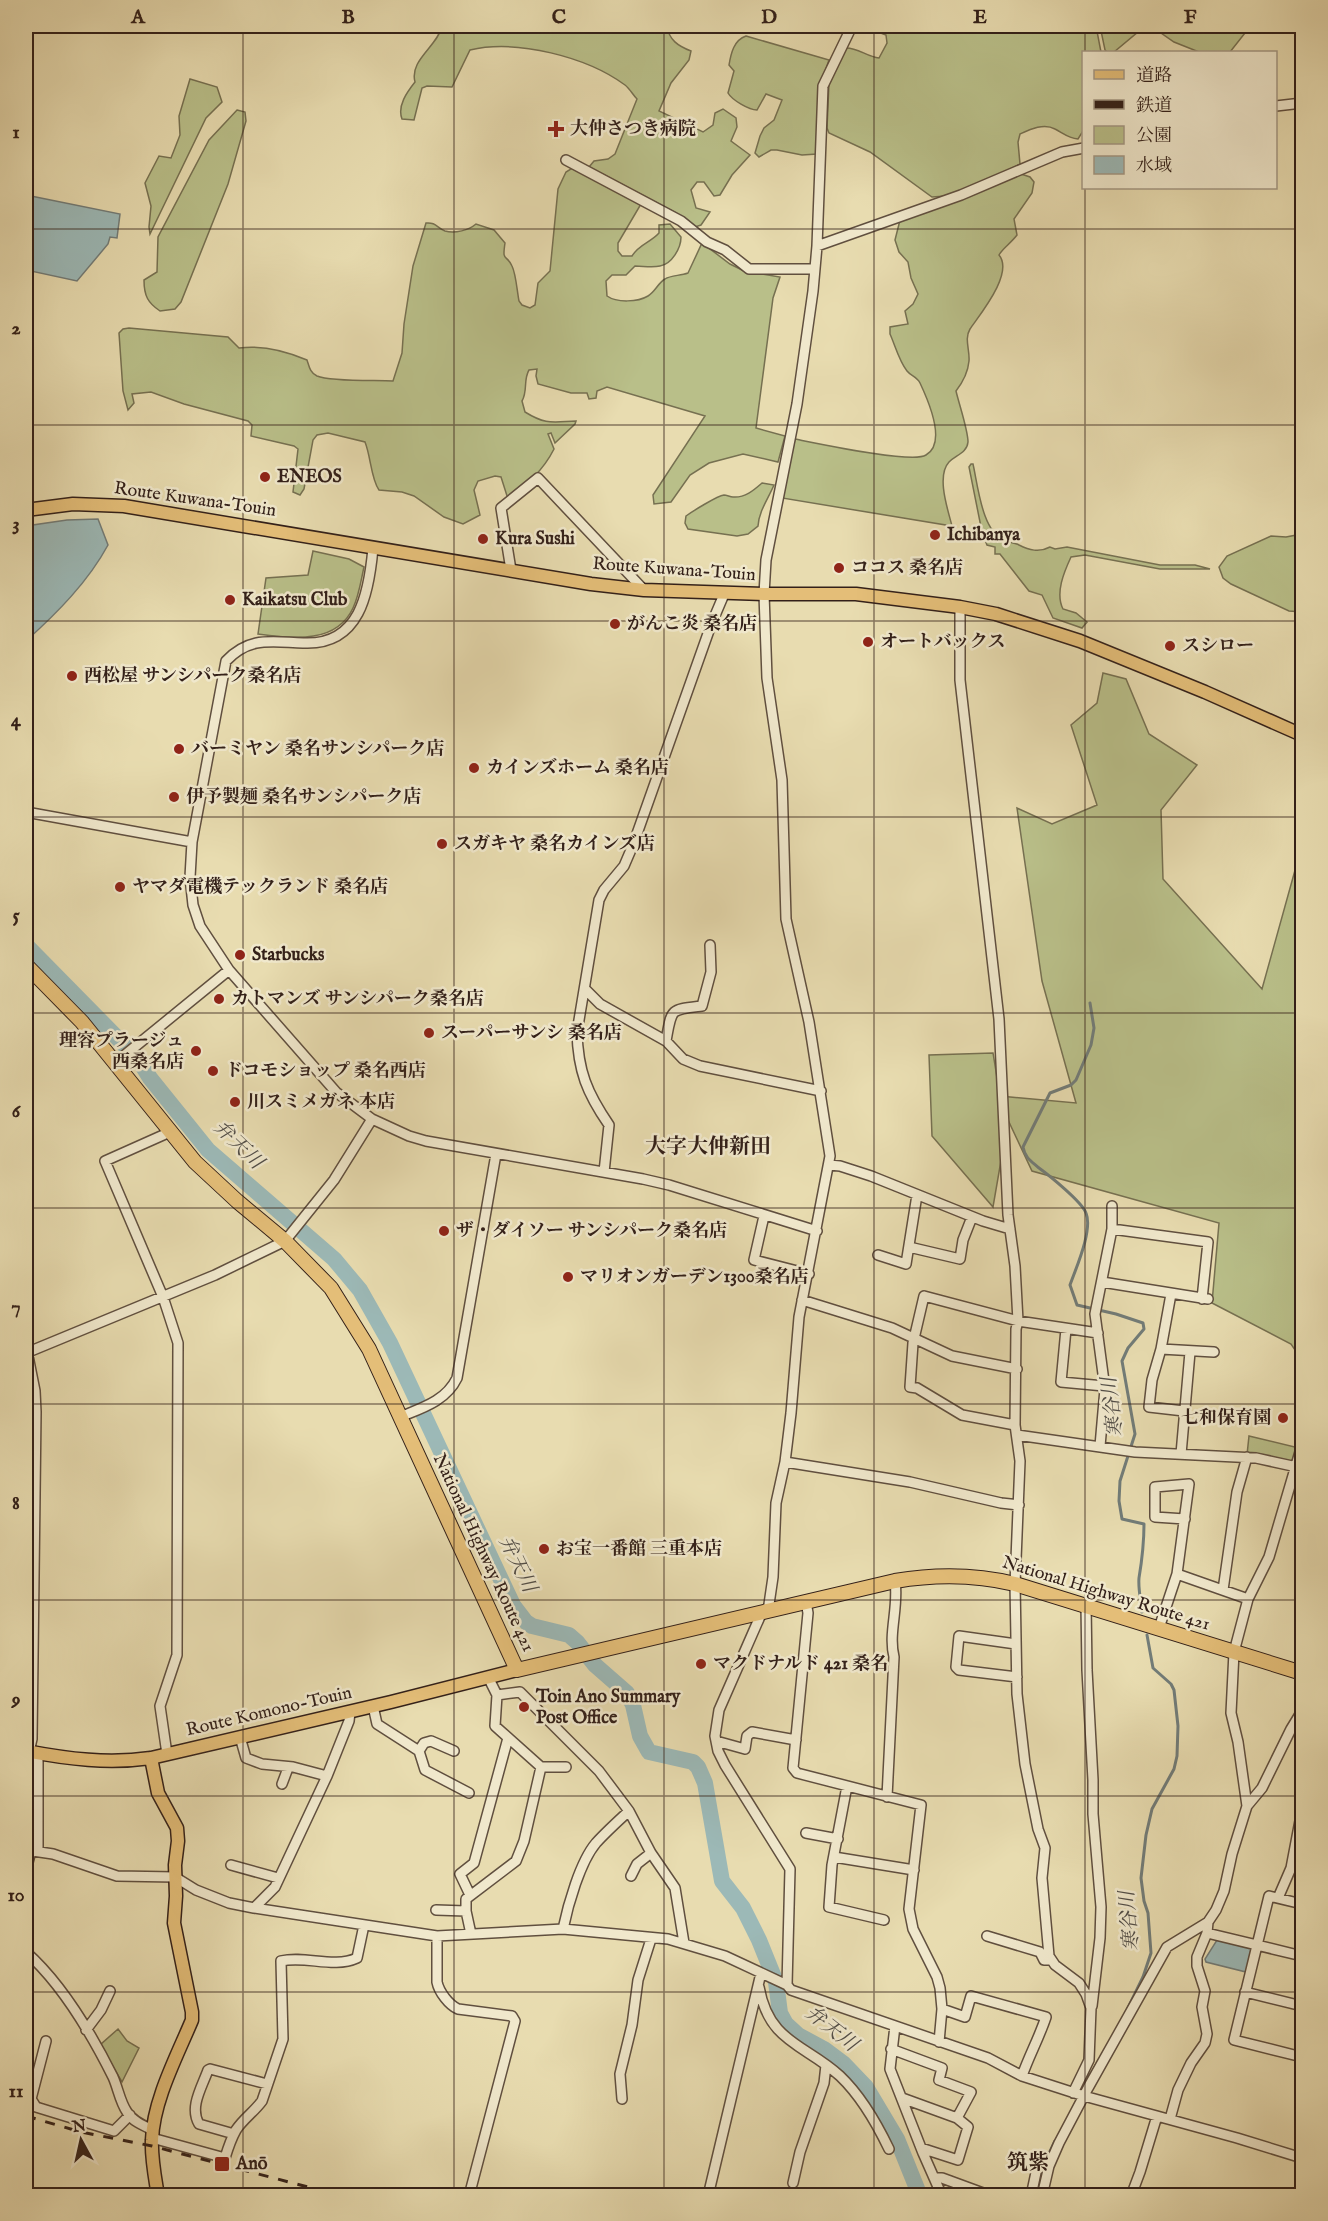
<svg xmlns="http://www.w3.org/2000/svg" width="1328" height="2221" viewBox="0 0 1328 2221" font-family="'IM FELL English','Noto Serif JP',serif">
<rect width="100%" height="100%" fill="#e8dcb0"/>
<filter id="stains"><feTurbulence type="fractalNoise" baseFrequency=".00333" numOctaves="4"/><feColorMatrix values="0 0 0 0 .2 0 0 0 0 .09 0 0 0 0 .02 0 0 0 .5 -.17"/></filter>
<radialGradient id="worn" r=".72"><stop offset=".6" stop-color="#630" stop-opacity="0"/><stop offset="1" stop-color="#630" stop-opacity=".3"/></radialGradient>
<path fill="#b9bf89" stroke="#767051" stroke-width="1.5" d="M442,26H667C669,40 678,46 691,51L689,60L671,83L659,111L703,132L713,125L715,113L723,109L736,118L737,127L731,141L750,155L732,175L720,195L714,196L704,182H697L691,190L696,208L710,212L701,225L695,227L676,213L589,167L594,161L608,159L615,154L637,99C633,95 630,89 625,85C587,57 517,39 470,50L452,87L427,86L422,88L414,120L402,119C397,106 407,92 415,82C409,60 438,46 442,26Z
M862,26H1096L1101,52H1084L1083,131L1078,139C1068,138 1063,133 1055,129C1044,123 1031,129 1020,134L1018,142L1020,164L992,178L946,196L932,197L870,152L829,133L827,128L829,83L845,48C857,47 867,57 879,58L887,43L886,35Z
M1100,26L1126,27L1145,26L1114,52H1107L1105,50Z
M1151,26H1240L1245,33L1230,52H1199L1174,42Z
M746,36L829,60L821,83L817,154L802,155L777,150H771L759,157L755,153L760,136L764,128L774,120L782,100L766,94L757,110C749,110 732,100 728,93L734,71L729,65C731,53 734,40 746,36Z
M190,79L217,87L222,102L206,118L150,234L149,227L151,206L145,183L159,156L171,158L180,135L179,116Z
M237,110L245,112L246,121L228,184L181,302L175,309L160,311C148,303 144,296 144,280L157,272L158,237L209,140Z
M574,167L641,204L618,243V251L622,256H632C639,244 650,243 659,233V225L670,224L681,237C681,248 672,264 660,266C652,268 643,266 635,266L626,275H612L606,281L607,296C617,303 638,302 648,296C655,292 658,283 665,279C671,275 680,276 688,273L702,243L730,264L744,271L780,277L773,298L756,428L785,436L778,462L743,454L709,463L690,475L671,502L654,504L653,495L705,416L607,387L597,391L596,398L589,399L587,393H571L538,384L536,376L537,369L529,370C523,380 528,391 522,401L525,412C546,425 552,422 576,421L575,424L555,443L551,433L548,434L554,449C543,471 527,484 508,499L501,477L495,476L478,481L474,490L480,515L463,524L444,517L414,496L402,492L379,490C371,479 371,457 365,442L328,433L317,435L313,440L304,489L300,495L293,492L298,449L294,446L251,436L252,425L248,421L184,404L151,392L132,394L134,403L128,410L123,391L119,333L123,329L129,328L228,337L239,348C261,345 286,351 307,360C309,366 310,373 317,376C332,382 376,380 393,381L402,353L404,324L413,266L426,223C436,222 437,228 445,231C455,234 469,230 476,224L494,230L505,243C502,263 506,253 512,266C516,274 517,291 519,301L522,305L530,308L535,305L538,283L550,271L558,189L566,172Z
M1021,174L1030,177L1034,182L1032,193L1014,219L1017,235C1011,243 1002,249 999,255C1014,273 981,313 970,329C964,339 970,350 969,361C968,372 963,382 956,391C959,404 968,430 968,442C967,453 956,455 949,462C936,476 948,510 952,526L782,498L795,439C816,443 912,464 926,455C947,443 928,400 920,383C917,377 911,376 907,371C899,361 895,345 890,334V327L908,324L905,311L913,304L918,294L911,278L908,262L899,252L895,240L900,220Z
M971,464H973C978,486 982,532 1005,541C1010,543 1014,542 1019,545C1029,550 1039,553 1050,547L1055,549L1067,547L1160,565H1195L1210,569H1160L1085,555L1071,557C1064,572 1055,593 1063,609L1076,613L1087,622L1082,628L1053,618L1042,595L1029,591L1000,554H995V547L987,545L982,532L969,467Z
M762,483L774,485C768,499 759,511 758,526L748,534L737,536L688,529L685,523L686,516C693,511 717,496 724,495C727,495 730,497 733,497C745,498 754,490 762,483Z
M1302,534V612L1289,611L1231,584L1223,578L1219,567L1227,556L1271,536L1286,537Z
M313,551L349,559L364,567C361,580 359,596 353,608C336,645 291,638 258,634L266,578L308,575Z
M1103,673L1126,679L1149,734L1197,765L1161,810L1163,879L1262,989L1302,845V1360L1291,1344L1212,1303L1219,1223L1032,1171L1008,1120L993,1207L932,1136L929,1055L993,1053L1000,1096L1076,1103L1042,981L1017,808L1052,824L1097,805L1071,725L1097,703Z
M1249,1436L1299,1448L1295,1465L1247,1455Z
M118,2029L127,2041L139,2048L122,2082L100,2045Z"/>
<path fill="#9cb9b7" stroke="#727c78" stroke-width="1.5" d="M26,195L120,214L117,238L110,237L108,244L77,281L26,270Z
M98,519L108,545C88,582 57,613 26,641V526L67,520Z
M1217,1940L1250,1947L1251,1950L1246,1972L1206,1962L1205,1959Z"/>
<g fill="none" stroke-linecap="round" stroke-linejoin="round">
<path stroke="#727c78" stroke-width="3" d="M1090,1003L1094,1028L1091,1045L1076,1080L1071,1085L1050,1093L1023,1147C1025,1158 1031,1161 1039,1168C1050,1176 1082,1202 1086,1213C1093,1230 1076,1268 1070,1285L1077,1305L1116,1314L1143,1323L1144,1329L1128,1348L1122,1361L1135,1434L1120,1481L1119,1501L1122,1519L1144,1524C1144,1542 1142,1560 1139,1578C1138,1589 1141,1601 1142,1612
M1126,2012L1143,1977L1151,1953L1148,1913L1144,1901L1141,1878L1146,1835L1152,1809L1174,1769L1177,1756L1178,1726L1174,1690L1171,1684L1153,1668L1147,1635
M1080,2093L1099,2060
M1037,2196L1045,2162L1055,2141"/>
<path stroke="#9cb9b7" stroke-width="16" d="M26,945L139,1060L150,1078L208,1150L334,1259L360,1290L390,1343L513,1605L526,1622L532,1626L569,1635L577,1642L595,1665L627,1693L633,1705L640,1736L649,1752L693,1762L698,1767L705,1783L722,1881L743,1908L759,1940L776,1982L780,2013L786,2024L798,2035L824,2049L844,2064L866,2087L897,2139L920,2196"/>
<g stroke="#604f3f" stroke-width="12">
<path id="minor" d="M1276,106L1302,103
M566,160L681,221L707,242L725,250L749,269H815
M817,246L961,195L1062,152L1084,148
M373,548C369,593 360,646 303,643C271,642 250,636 226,661L192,842L190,877L193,905L200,926L229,970L336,1092L372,1119L409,1136L426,1141L643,1179L669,1185L817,1231
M511,570L501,508L538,478L644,590
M960,607V680L999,1019L1008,1215L1015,1266L1018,1321L1016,1329L1015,1425L1020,1461L1015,1584L1017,1694L1025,1764L1038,1829L1045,1848L1042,1878L1049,1956L1055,1965L1079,1983L1086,1994L1091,2008L1089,2060L1073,2093
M26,812L192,842
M585,989L600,1004L666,1041L683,1059L700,1066L821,1091
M666,1041C672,1008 669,1010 702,1006L711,972L710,945
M115,1063L229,970
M829,1165L840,1166L871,1176L983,1221L1010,1229
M604,1172L609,1125C587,1093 578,1071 577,1032L599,900L604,890L624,866L633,845L711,625L725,592
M764,1216L754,1260L809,1274
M1112,1229L1208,1242L1202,1299
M909,1247L960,1259L963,1240L972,1217
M878,1255L906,1264L917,1195
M1102,1282L1208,1299
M1171,1294L1161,1349L1152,1380L1149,1407L1184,1411
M802,1300L892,1328L952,1356L1017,1369
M1066,1329L1061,1382L1104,1386
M26,1346L35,1391L36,1412L32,1739L29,1752
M1161,1349L1214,1352
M26,1353L215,1275L285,1241L334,1180L372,1119
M400,1417C422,1408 446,1401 457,1378L496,1154
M1015,1425L962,1415L917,1388L910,1387L913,1343L924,1296L1018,1321L1098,1333
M1017,1435L1135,1452L1256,1458L1297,1467
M1100,1446L1105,1389L1095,1314L1112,1229V1206
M1181,1454L1190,1352
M785,1462L910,1482L1001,1503L1019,1505
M1177,1574L1248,1599
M1223,1590L1237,1492L1247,1457
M806,1602L808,1613L793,1768L797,1773L921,1805L909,1909L913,1929L937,1977L940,1988L942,2009L939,2042
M1086,1605L1087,1670L1093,1780V1814L1101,1907L1100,1938L1092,2006
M768,1611L773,1577L776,1503L785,1462L791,1413L799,1317L830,1156L809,1022L786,919L782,780L767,678L764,594L766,560L797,404L813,291L817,246L823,86L852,26
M762,1612L719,1710L715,1736L718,1751L725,1765L790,1869L787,1985
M1159,1628L1177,1574L1189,1484L1155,1487V1517L1185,1519
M1016,1644L959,1636L956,1667L959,1670L1017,1677
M488,1677L497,1695L520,1692L599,1771L629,1811L651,1853L675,1888L684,1943
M373,1706L377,1724L419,1751L425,1770L469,1793
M240,1737L246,1758L262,1764L293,1767L327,1776
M716,1741L745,1749L747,1736L752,1732L796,1740
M419,1751L424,1743L431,1741L454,1751
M167,1754L160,1706L177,1655L178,1343L163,1297L105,1161L170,1132
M541,1767H566
M282,1784L288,1768
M847,1786L832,1865L829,1907L884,1920
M887,1797L894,1657C888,1633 899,1607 895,1581
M1247,1806L1238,1742L1231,1713L1234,1652L1248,1599L1269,1557L1302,1445
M806,1833L838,1839
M26,1850L53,1854L117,1876L175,1877L196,1890L229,1903L254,1908L437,1936L563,1929L668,1939L725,1956L787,1985L791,1990L988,2058L1022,2076L1084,2096L1237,2138L1302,2158
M38,1851V1754
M834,1857L914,1870
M231,1865L278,1878
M26,1870L31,1851
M631,1876L637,1864L651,1853
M470,1895L460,1874L474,1863L508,1738
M1278,1898L1291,1868L1302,1810
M1302,1904L1269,1896L1234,2040L1302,2057
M254,1908L275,1887L327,1776L349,1721L350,1712
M436,1910L466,1911
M563,1929C568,1905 580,1862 596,1843C606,1832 618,1821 629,1811
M1207,1933L1302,1956
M471,1934L466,1911V1899L516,1861L524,1841L541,1767L495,1726L497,1695
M437,1936V1982C439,1992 449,2005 458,2009L512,2016L515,2021L469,2196
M987,1936L1040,1952L1044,1960H1051
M26,1952C61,1983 92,2035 113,2077C118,2088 120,2102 127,2112C132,2121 144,2126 153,2130
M759,1987C769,2043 805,2044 840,2076C861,2096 877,2124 889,2149
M1245,1992L1302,2006
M942,2009L965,2017L971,1996L1046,2017C1039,2038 1029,2056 1022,2076
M895,2026L890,2069L923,2153L942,2196
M86,2030L101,2010L110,1991
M46,2041L31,2099L36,2107L114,2131L130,2115
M891,2049L942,2068L939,2080L971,2092L957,2118
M902,2098L957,2118L968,2127L958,2160L921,2148
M622,2099L620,2074L632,2025L638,1980L651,1939
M1170,2119L1178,2090L1191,2063L1205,2043L1207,2034L1202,2007L1205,1991L1197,1966V1957L1207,1933L1208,1922L1216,1910L1224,1891L1232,1854L1247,1806L1262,1788L1291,1729L1302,1711
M234,2134L199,2124C189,2107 202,2087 208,2070L210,2069L267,2084
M152,2138L225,2158C228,2148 231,2139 236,2130C243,2119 254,2112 262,2101L283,2039L281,1961C306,1955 333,1969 357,1958L364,1925
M1026,2158L1038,2163L1031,2196
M934,2178H942L991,2196
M793,2183L800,2152L824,2083L826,2065
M708,2196L761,1973
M1042,2196L1049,2166L1059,2143L1088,2088L1167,1947L1208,1922
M1131,2196L1140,2172L1157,2116"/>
</g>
<g stroke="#332019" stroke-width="15">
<path id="major" d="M26,510L73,504L124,506L591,584L644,590L764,594H856L960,607L996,614L1080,641L1205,692L1302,735
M26,1751C68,1759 108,1764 151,1758L391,1702L517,1670
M151,1758L158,1793L177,1828L178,1841L175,1865L176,1896L174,1923L192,2012V2020C177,2056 153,2101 152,2140C151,2158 155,2177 158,2196"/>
</g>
<g stroke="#332019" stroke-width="16">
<path id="highway" d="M26,965L82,1022L195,1162L237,1201L285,1241L331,1288L369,1349L517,1670L895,1581C936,1574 974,1574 1015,1584L1302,1673"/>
</g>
<use href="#minor" stroke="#f0e8cc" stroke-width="9"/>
<use href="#major" stroke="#e4be78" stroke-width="12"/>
<use href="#highway" stroke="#e4be78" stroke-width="14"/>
<path stroke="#332019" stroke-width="3" stroke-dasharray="10 10" stroke-linecap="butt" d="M26,2116L81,2132L152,2146L342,2196"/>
</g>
<path fill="none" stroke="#332019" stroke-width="1.5" stroke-opacity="0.55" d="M243,26V2196M454,26V2196M664,26V2196M874,26V2196M1085,26V52M1085,188V2196M26,229H1302M26,425H1302M26,621H1302M26,817H1302M26,1013H1302M26,1208H1302M26,1404H1302M26,1600H1302M26,1796H1302M26,1992H1302"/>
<g fill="#8f2418" stroke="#f0e8cc" stroke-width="2">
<path d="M553 120h6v6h6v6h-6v6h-6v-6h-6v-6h6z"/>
<circle cx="265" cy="477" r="6"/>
<circle cx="935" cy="535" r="6"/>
<circle cx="483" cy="539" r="6"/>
<circle cx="839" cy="568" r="6"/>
<circle cx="230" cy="600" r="6"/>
<circle cx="615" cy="624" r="6"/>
<circle cx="868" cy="642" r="6"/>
<circle cx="1170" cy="646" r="6"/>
<circle cx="72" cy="676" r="6"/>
<circle cx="179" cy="749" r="6"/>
<circle cx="474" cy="768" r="6"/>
<circle cx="174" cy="797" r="6"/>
<circle cx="442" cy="844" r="6"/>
<circle cx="120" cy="887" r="6"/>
<circle cx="240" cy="955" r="6"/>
<circle cx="219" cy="999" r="6"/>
<circle cx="429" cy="1033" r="6"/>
<circle cx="196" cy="1051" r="6"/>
<circle cx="213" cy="1071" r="6"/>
<circle cx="235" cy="1102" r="6"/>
<circle cx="444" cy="1231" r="6"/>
<circle cx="568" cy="1277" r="6"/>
<circle cx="1283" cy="1418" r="6"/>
<circle cx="544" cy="1549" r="6"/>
<circle cx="701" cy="1664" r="6"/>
<circle cx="524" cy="1707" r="6"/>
<rect x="214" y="2156" width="16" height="16" rx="3"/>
</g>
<g text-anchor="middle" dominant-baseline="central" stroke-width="5" stroke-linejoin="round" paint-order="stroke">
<g font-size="18" font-weight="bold" fill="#332019" stroke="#f0e8cc" text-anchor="start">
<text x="570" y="129">大仲さつき病院</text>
<text x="277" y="477">ENEOS</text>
<text x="947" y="535">Ichibanya</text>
<text x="495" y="539">Kura Sushi</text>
<text x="851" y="568">ココス 桑名店</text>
<text x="242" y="600">Kaikatsu Club</text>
<text x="627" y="624">がんこ炎 桑名店</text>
<text x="880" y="642">オートバックス</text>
<text x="1182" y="646">スシロー</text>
<text x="84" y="676">西松屋 サンシパーク桑名店</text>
<text x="191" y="749">バーミヤン 桑名サンシパーク店</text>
<text x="486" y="768">カインズホーム 桑名店</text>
<text x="186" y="797">伊予製麺 桑名サンシパーク店</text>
<text x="454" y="844">スガキヤ 桑名カインズ店</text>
<text x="132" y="887">ヤマダ電機テックランド 桑名店</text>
<text x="252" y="955">Starbucks</text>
<text x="231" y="999">カトマンズ サンシパーク桑名店</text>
<text x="441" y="1033">スーパーサンシ 桑名店</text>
<text x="184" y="1041" text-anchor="end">理容プラージュ<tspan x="184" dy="21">西桑名店</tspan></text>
<text x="225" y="1071">ドコモショップ 桑名西店</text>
<text x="247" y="1102">川スミメガネ 本店</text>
<text x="456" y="1231">ザ・ダイソー サンシパーク桑名店</text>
<text x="580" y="1277">マリオンガーデン1300桑名店</text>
<text x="1271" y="1418" text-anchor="end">七和保育園</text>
<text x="556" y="1549">お宝一番館 三重本店</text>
<text x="713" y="1664">マクドナルド 421 桑名</text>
<text x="536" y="1697">Toin Ano Summary<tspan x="536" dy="21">Post Office</tspan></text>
<text x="236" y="2164">Anō</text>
</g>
<g font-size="18" fill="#332019" stroke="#f0e8cc">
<text transform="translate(195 500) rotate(8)">Route Kuwana-Touin</text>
<text transform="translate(674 570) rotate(4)">Route Kuwana-Touin</text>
<text transform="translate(483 1553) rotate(65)">National Highway Route 421</text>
<text transform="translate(1106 1594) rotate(17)">National Highway Route 421</text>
<text transform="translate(269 1712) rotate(-13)">Route Komono-Touin</text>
</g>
<g font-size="20" font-style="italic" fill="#524e48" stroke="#f0e8cc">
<text transform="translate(238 1145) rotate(44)">弁天川</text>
<text transform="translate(1113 1407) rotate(-97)">寒谷川</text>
<text transform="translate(517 1564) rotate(64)">弁天川</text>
<text transform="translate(1130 1921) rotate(-95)">寒谷川</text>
<text transform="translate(831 2029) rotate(38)">弁天川</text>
</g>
<g font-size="21" font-weight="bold" fill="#332019" stroke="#f0e8cc">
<text x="708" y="1147">大字大仲新田</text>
<text x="1028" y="2163">筑紫</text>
</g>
</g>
<rect width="1328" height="2221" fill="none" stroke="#e8dcb0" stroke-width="66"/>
<rect x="1082" y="51" width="195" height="138" fill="#f0e8cc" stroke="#a49884" stroke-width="1.5"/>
<rect x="1094" y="70" width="30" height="9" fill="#e4be78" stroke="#a49884" stroke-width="1.5"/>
<text x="1136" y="81" font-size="18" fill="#332019">道路</text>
<rect x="1094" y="100" width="30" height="9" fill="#332019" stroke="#a49884" stroke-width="1.5"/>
<text x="1136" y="111" font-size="18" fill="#332019">鉄道</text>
<rect x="1094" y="126" width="30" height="18" fill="#b9bf89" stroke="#a49884" stroke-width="1.5"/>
<text x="1136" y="141" font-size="18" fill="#332019">公園</text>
<rect x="1094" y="156" width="30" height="18" fill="#9cb9b7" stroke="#a49884" stroke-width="1.5"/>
<text x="1136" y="171" font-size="18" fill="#332019">水域</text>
<g transform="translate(81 2140) rotate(352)" stroke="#f0e8cc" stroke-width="4.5" paint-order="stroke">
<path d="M0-4.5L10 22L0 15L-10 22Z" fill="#332019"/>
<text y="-9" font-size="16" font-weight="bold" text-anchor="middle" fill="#332019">N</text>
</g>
<rect x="33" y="33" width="1262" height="2155" fill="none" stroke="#332019" stroke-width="2"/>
<g font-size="20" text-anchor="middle" font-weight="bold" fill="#332019">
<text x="138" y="23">A</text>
<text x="348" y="23">B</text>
<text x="559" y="23">C</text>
<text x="769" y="23">D</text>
<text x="980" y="23">E</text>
<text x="1190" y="23">F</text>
<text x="16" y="138">1</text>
<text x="16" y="334">2</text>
<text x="16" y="530">3</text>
<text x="16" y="726">4</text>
<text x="16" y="921">5</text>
<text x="16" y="1117">6</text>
<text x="16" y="1313">7</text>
<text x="16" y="1509">8</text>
<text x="16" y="1705">9</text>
<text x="16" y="1901">10</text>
<text x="16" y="2097">11</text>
</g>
<rect width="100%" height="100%" filter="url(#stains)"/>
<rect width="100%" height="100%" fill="url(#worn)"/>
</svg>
